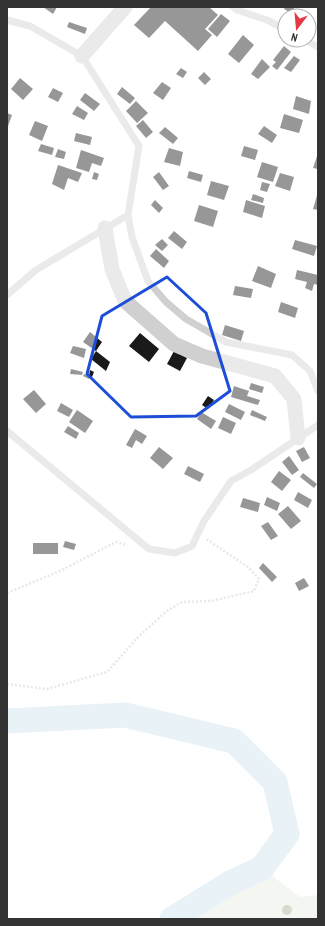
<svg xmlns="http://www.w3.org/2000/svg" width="325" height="926" viewBox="0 0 325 926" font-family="'PT Sans Narrow',sans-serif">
<rect width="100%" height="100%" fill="#fff"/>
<path fill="#e6ecdf" d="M266,871L300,897L318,895V919H197Z"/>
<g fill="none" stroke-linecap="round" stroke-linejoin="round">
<path stroke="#cfe2ee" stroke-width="25" d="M7,721L125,715L234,741L275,782L287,834L262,868L230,883L172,919"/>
</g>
<path fill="#1a1a1a" d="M43,7H57L53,14Z
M151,7H209L218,15L205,29L212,35L198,51L165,21L149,38L134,25Z
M285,7H295L291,13L284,9Z
M221,14L230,21L217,37L208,29Z
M69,22L87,28L85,34L67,27Z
M243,35L254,45L239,63L228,54Z
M284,46L291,52L277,70L272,66L276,62L273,60Z
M294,56L300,60L291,72L284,68Z
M262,59L270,67L258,79L251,74Z
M181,68L187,72L183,78L176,74Z
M204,72L211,79L205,85L198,78Z
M20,78L33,89L23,100L11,89Z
M162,82L171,88L163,100L153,93Z
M122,87L135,98L130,104L117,94Z
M53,88L63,93L58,102L48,97Z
M85,93L100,104L94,111L80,100Z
M296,96L311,101L309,114L293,109Z
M136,101L148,113L137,123L126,111Z
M77,106L88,113L84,120L72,114Z
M7,113L12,115L7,129Z
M284,114L303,120L299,133L280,128Z
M143,120L153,132L146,138L136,126Z
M35,121L48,126L42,141L29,135Z
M264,126L277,135L272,143L258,134Z
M165,127L178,138L173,144L159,133Z
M76,133L92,137L90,145L74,141Z
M41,144L54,148L52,155L38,151Z
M244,146L258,150L255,160L241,156Z
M169,148L183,152L180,166L164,162Z
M58,149L66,152L64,159L55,157Z
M81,150L104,158L101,166L92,163L89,172L76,168Z
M318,153V169L313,168Z
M262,162L278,167L273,182L257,177Z
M58,165L82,173L78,182L68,178L64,190L52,184Z
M189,171L203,175L201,182L187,178Z
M94,172L99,174L97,180L92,179Z
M159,172L169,186L163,190L153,177Z
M280,173L294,177L290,191L275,186Z
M211,181L229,186L224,200L207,195Z
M262,182L270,184L267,192L260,190Z
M318,192V210L313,209Z
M253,194L264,198L263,203L251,200Z
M155,200L163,208L159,213L151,205Z
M246,200L265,206L262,218L243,212Z
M199,205L218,211L213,227L194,221Z
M174,231L187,242L182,249L168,238Z
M162,239L168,245L162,251L155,245Z
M295,240L317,246L314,256L292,249Z
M156,249L169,261L164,268L150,256Z
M258,266L276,274L271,288L252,281Z
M297,270L318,275V285L314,284L312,291L305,288L307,282L295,279Z
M235,286L253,289L251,298L233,295Z
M281,302L298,308L295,318L278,312Z
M225,325L244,331L241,341L222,335Z
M90,332L102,342L96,351L83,342Z
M140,333L159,349L149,362L129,346Z
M73,346L86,349L84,358L70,353Z
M96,351L110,362L106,371L91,359Z
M174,351L187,358L180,371L167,364Z
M71,369L83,372L82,375L70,374Z
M90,370L94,372L92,377H90L89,379L83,376L84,374L89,376Z
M251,383L264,387L262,393L249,389Z
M234,386L249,391L247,396L260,400L258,405L231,397Z
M34,390L46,404L36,413L23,399Z
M208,396L214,400L208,409L202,405Z
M61,403L73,410L69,417L57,411Z
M229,404L245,412L241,420L225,412Z
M77,410L93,421L85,433L69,422Z
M252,410L267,417L265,421L250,415Z
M201,412L216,421L211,429L197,419Z
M223,417L236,423L231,434L218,428Z
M68,426L79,433L76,439L64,432Z
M135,429L147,436L142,444L136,440L132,448L126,445Z
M159,447L173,458L163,469L150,458Z
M304,447L310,458L302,462L296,451Z
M289,456L299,470L292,475L282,462Z
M188,466L204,474L200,482L184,474Z
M279,471L291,480L282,491L271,482Z
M303,473L317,484L314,488L300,477Z
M298,492L312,500L308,508L294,500Z
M267,497L280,503L277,511L264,505Z
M243,498L260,503L258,512L240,507Z
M288,506L301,521L291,529L278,514Z
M268,522L278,536L271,540L261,526Z
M65,541L76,544L74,550L63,547Z
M33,543H58V554H33Z
M263,563L277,577L272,582L259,568Z
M304,578L309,586L299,591L295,583Z"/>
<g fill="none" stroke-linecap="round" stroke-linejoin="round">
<path stroke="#cdcdcd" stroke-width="2.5" stroke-dasharray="2 2" stroke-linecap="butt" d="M7,593L60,571L116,542L127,545
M7,684L47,689L107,672L139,636L167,611L182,602L211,601L254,591L259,579L248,567L206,539"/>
<path stroke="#d0d0d0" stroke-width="7" d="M233,7L237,10L267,20L285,29
M7,20L30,26L82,56L139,146L128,215L132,237L148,281L166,302L186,319L226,342L292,355L310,371L318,391
M305,40L318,47
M7,295L36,270L128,215
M7,431L149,549L175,553L192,546L204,521L231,481L251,470L318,425"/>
<path stroke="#d0d0d0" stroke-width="15" d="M82,56L125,7
M105,228L112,269L125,301L174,344L202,356L275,376L294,399L298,438"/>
</g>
<circle fill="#a2b095" cx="287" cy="910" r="5"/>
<path d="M0 0H325V926H0ZM167,277L206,313L230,391L196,416L131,417L87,374L102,316Z" fill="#fff" fill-opacity=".55" fill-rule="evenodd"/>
<path fill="none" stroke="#1d4ed8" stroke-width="3" stroke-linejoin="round" d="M167,277L206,313L230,391L196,416L131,417L87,374L102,316Z"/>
<rect width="325" height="926" fill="none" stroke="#333333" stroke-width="16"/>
<g transform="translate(297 28) rotate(196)"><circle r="19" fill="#ffffff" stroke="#adadad"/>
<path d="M0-3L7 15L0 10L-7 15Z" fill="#e63946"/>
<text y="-6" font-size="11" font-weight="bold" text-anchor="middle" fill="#333333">N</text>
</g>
</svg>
